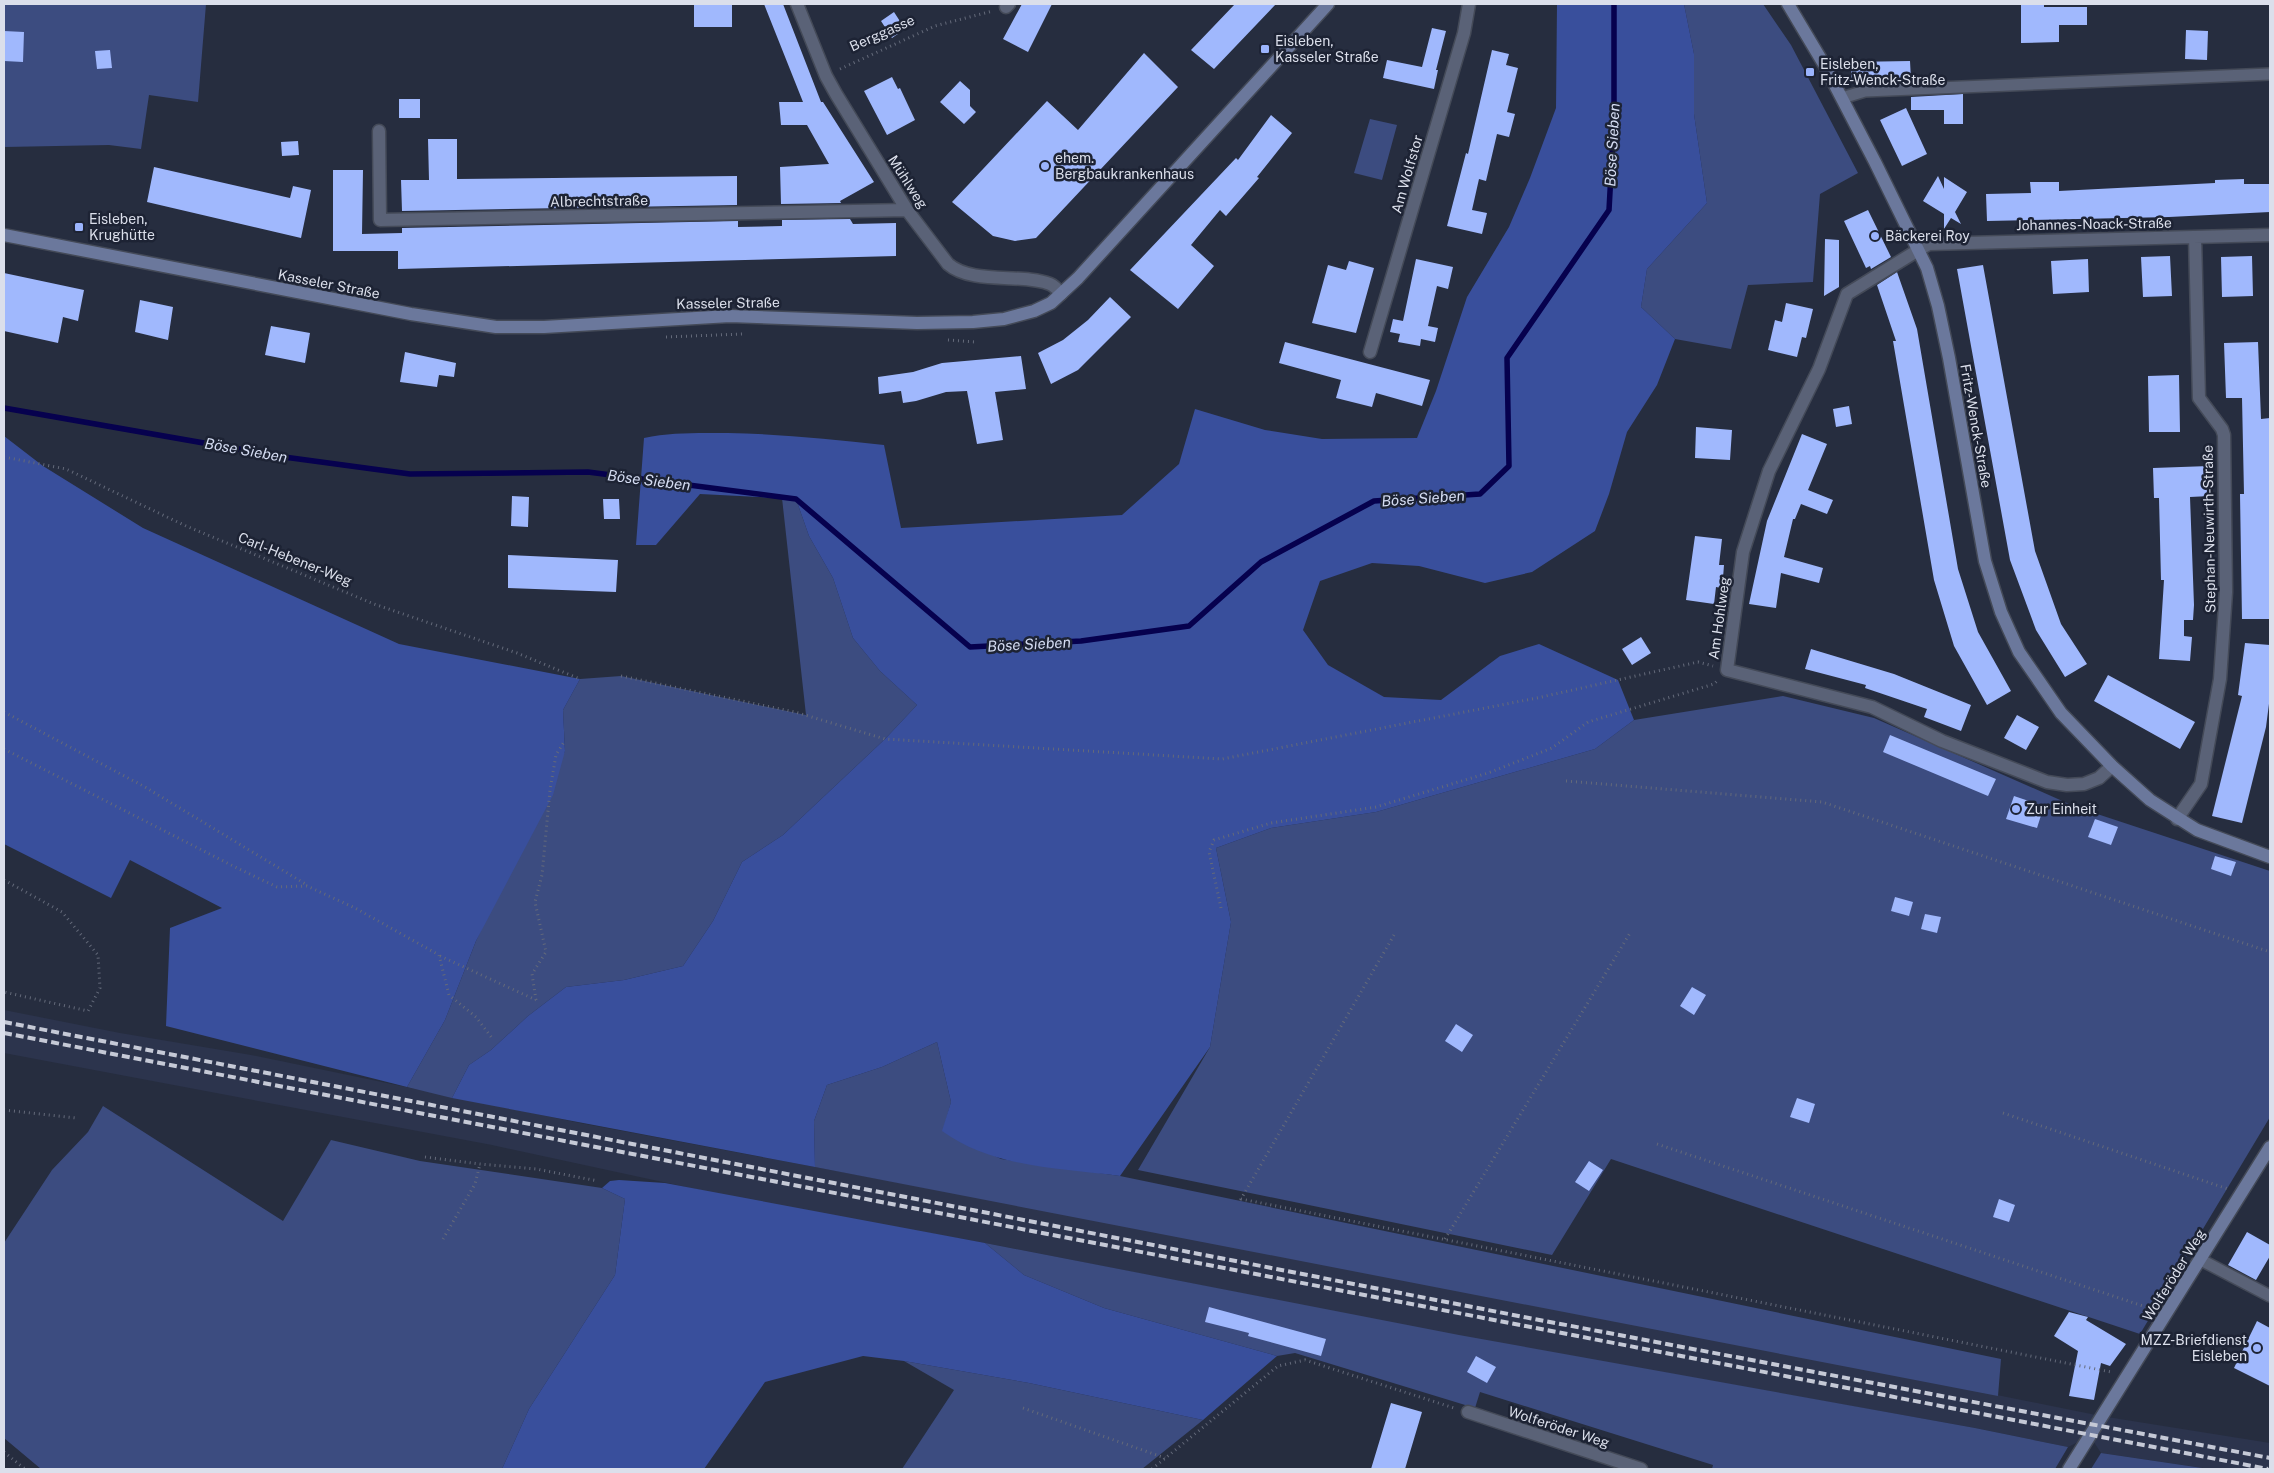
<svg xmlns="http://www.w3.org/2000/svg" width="2274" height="1473" viewBox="0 0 2274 1473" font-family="'Public Sans',sans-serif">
<rect width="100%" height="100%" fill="#262d3f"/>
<path fill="#2c344d" d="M4,1010L120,1033L251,1055L580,1123L991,1200L1923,1380L2101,1416L2270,1443V1469H2209L2101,1453L2090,1436L2068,1447L1975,1428L1459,1336L985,1243L746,1200L492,1145L4,1053Z"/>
<path fill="#3c4c80" d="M4,4H206L198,102L149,95L141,149L109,145L4,147Z
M1684,4H1763L1791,45L1858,173L1820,194L1813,282L1748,285L1731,349L1675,339L1641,307L1647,269L1707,203L1694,114V54Z
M1370,119L1397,125L1382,180L1354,173Z
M782,498L796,499L809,536L833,578L853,638L880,671L917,705L885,739L783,835L742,862L713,921L683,966L624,980L566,987L528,1016L491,1050L469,1065L452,1098L407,1087L445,1020L476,941L565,751L563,710L580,679L621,676L806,715Z
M1783,696L1874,718L2076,807L2270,871V1117L2140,1334L1611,1159L1552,1255L1138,1170L1210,1047L1231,922L1216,848L1271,828L1376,812L1595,749L1634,720Z
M937,1042L951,1102L943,1131L1001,1159L1120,1176L2001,1359L1998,1396L815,1167L814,1121L827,1085L882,1067Z
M103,1106L283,1221L331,1140L420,1161L602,1188L625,1199L615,1275L529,1409L502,1469H41L4,1438V1243L52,1170L88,1132Z
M985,1243L1459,1335L1975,1428L2068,1447L2055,1469H1712L1713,1465L1480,1392L1475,1408L1295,1353L1277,1356L1104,1308L1024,1275Z
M904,1361L1029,1383L1203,1420L1142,1469H902L954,1390Z
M2101,1453L2209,1469H2091Z"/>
<path fill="#394f9c" d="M1557,4H1684L1694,54V114L1707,203L1647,269L1641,307L1675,339L1657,385L1627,432L1609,494L1595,531L1532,572L1485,583L1419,566L1372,563L1320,581L1303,630L1328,665L1384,697L1441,700L1500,656L1539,644L1618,680L1634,720L1595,749L1376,812L1271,828L1216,848L1231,922L1210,1047L1120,1176C1060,1168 993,1168 942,1131L951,1102L937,1042L882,1067L827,1085L814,1121L815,1167L452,1098L469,1065L491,1050L528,1016L566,987L624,980L683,966L713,921L742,862L783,835L885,739L917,705L880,671L853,638L833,578L809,536L796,499L700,494L656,545H636L644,438C672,432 699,433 728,433C780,434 832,439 884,445L901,528L1122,515L1179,464L1195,409L1265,430L1322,439L1417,438L1436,391L1467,297L1509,227L1530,178L1556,108Z
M4,436L43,466L143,528L399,644L580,679L563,710L565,751L553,795L476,941L445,1020L407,1087L166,1026L170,928L222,908L130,860L111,898L4,844Z
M619,1180L665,1183L985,1243L1024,1275L1104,1308L1277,1356L1203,1420L1029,1383L904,1361L863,1356L765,1382L704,1469H502L529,1409L615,1275L625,1199L602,1188L610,1181Z"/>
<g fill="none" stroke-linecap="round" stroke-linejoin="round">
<path stroke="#06014e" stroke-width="5.5" d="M4,408L284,457L410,474L588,472L796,499L970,647L1081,641L1189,626L1261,562L1374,501L1480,494L1509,466L1507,358L1609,210L1614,119V4"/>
</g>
<path fill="#a0b8fd" d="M694,4H732V27H694Z
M764,4H783L821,102H823L874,182L840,201L841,203L781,204L780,167L829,164L807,125H781L779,102H803Z
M1022,4H1052L1028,52L1003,39Z
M1235,4H1276L1214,69L1191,50Z
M2021,4H2044V7H2087V25H2059V42L2021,43Z
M894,12L905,29L892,38L881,21Z
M1432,28L1446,31L1436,70H1438L1434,89L1383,78L1387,60L1422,67Z
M2186,30L2208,31L2207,60L2185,59Z
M4,31L24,32L23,62L4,61Z
M110,50L112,68L97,69L95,51Z
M1492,50L1509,54L1506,65L1518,68L1507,112L1515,114L1509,137L1497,134L1486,181L1479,179L1472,210L1487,213L1482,234L1447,226L1466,153L1468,154Z
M1144,53L1178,87L1036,238L1015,241L993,236L952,202L1047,101L1078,130Z
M1910,61L1911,80H1851V62Z
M892,77L898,89L900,88L915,120L887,135L864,91Z
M960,81L970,90V106L976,112L964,124L940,102Z
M1963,94V124H1944V110H1911V97Z
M399,99H420V118H399Z
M1906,108L1927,154L1902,166L1880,120Z
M1271,115L1292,133L1257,177L1259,178L1226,216L1220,210L1191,245L1214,266L1178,309L1130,270L1236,158L1238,160Z
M428,139H457V179L737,176V205L402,211L401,180H429Z
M298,141L299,155L282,156L281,142Z
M154,167L290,198L293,186L311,190L301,238L147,202Z
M333,170H363L362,234L402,233V228L738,221V227L782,226V220L850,219L853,224L896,223V256L398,269V251H333Z
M1938,176L1944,189V177L1967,192L1955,212L1961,224L1951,218L1944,229V214L1923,201Z
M2244,179V184H2270V212L2169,217L1987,221L1986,194L2031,193L2030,182H2059V191L2215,183V180Z
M1868,210L1891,257L1871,269L1870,266L1866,268L1844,221Z
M1825,239L1839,240V287L1824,296Z
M2170,256L2172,296L2143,297L2141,257Z
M2252,256L2253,296L2222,297L2221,257Z
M1416,259L1453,267L1448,289L1437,286L1428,326L1438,328L1435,342L1421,339L1420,346L1398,342L1400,334L1390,332L1393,319L1403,321Z
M2088,259L2089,292L2053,294L2051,261Z
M1349,261L1374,268L1356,333L1312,323L1328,265L1346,270Z
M1983,265L2035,551L2061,624L2087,664L2065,677L2036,630L2010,560L1957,269Z
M1897,272L1917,329L1958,569L1978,632L2011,691L1987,705L1954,646L1934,580L1893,341H1896L1877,285Z
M4,273L84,290L78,321L63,317L58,343L4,331Z
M1110,297L1131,317L1078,370L1051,384L1038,353L1063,340L1088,320Z
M140,300L173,307L168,340L135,332Z
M1786,303L1813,309L1806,338L1802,337L1797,357L1768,350L1775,320L1782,322Z
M271,326L310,333L305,363L265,355Z
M1285,342L1430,380L1422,406L1376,393L1372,407L1336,398L1341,380L1279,363Z
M2258,342L2261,419L2270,418V619H2242L2240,494H2244L2242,398H2226L2224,343Z
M405,352L456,363L454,377L439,375L437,387L400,382Z
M1021,356L1026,389L995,392L1003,440L977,444L967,391L946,392L916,401L903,403L901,391L879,394L878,377L913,372L942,363Z
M2179,375L2180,432H2149L2148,376Z
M1849,406L1852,424L1836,427L1833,409Z
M1696,427L1732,430L1730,460L1695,458Z
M1802,434L1827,444L1808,490L1833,500L1827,514L1801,504L1795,519H1793L1784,557L1823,568L1819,583L1781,573L1776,608L1749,604L1767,521Z
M2209,466L2210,496L2190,497L2194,605L2193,620H2184V636L2192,637L2190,661L2159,659L2164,580H2161L2159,498H2154L2153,468Z
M512,496L529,497L528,527L511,526Z
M603,499H619L620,519H604Z
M1695,536L1722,539L1719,565H1724L1723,578L1721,588L1716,587L1714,604L1686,600Z
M508,555L618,560L616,592L508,588Z
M1641,637L1651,653L1632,665L1622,649Z
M2245,643L2270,645V696L2266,727L2242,823L2212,816L2242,696L2238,695Z
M1811,649L1894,674L1971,705L1961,731L1924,717L1927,709L1865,688L1866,685L1805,669Z
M2108,675L2195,722L2180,749L2094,701Z
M2017,715L2039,727L2026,750L2004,738Z
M1890,735L1996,779L1988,796L1883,752Z
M2014,796L2044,806L2037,828L2006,819Z
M2095,819L2118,827L2111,845L2088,837Z
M2215,856L2236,862L2231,876L2211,869Z
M1895,897L1913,902L1909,916L1891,911Z
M1925,914L1941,917L1937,933L1921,929Z
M1692,987L1706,995L1694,1015L1680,1006Z
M1456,1024L1473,1035L1462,1052L1445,1041Z
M1797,1098L1815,1104L1809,1123L1790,1117Z
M1589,1161L1603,1170L1589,1191L1575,1182Z
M1999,1199L2015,1205L2009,1222L1993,1217Z
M2247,1232L2270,1245V1256L2256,1280L2228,1265Z
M1209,1307L1326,1339L1321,1356L1248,1336L1249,1333L1205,1322Z
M2069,1312L2088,1317L2086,1320L2126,1344L2110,1366L2101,1363L2094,1400L2069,1396L2078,1351L2054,1336Z
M2257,1321L2270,1328V1386L2234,1368Z
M1476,1356L1496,1367L1487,1383L1467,1372Z
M1391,1403L1422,1412L1405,1469H1371Z"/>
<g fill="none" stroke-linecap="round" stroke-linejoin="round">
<g stroke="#444a58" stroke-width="14">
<path id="service" d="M1842,98L1865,91L2270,74
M2201,1260L2270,1296"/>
</g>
<g stroke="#444a58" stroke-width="15">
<path id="minor" d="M797,4L826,76L836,94L907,210L948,264C972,285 1023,273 1050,284C1055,286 1058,290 1061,294
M1006,7L1009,4
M379,131L380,220L907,210
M1370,352L1464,33L1469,4
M2112,766L2099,778L2084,784L2067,785L2047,782L1942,741L1872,707L1727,670L1743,552L1769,471L1819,369L1847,294L1920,249L1929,244L2270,235
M2177,819L2201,784L2220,679L2226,592L2224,435L2222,429L2199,398L2195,237
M1468,1412L1641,1469"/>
</g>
<g stroke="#444a58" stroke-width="15">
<path id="secondary" d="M1788,4L1825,66L1875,162L1927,268L1938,306L1949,358L1985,561L2001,612L2019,652L2061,713L2112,766L2150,800L2197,830L2270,857
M4,235L411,314L496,327H544L730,316L917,323L973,322L1004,319L1034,311L1051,303L1078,278L1328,4
M2069,1469L2270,1147"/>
</g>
<path stroke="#646a7a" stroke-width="3" stroke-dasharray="1 4" stroke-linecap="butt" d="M840,69L935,26L993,11
M666,337L742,334
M948,340L975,342
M4,457L66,469L186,526L374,604L517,653L580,679
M621,676L795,712L885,739L1222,759L1537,698L1698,662L1713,666
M4,712L145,787L307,885
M4,749L235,867L277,887L307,886L355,908L439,955L449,995L476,1017L492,1038
M1566,781L1822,802L2270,952
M4,880L62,912L98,955L100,988L88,1011L4,992
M1221,908L1209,852L1214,840L1271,823L1376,807L1488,773L1552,748L1588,722L1714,684L1717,681
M1394,935L1241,1199L2111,1372
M440,956L536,1000
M536,1000L532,974L546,952L535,902L542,875L550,790L556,755L564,742
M4,1110L76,1118
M2003,1113L2228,1189
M1657,1144L2152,1309
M425,1157L480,1164L536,1169L598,1181
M443,1239L475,1184L480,1164
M1445,1239L1630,933
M1023,1408L1165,1458
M4,1452L25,1469
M1152,1469L1278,1366L1305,1360L1454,1408"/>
<use href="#service" stroke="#5a6277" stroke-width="11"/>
<use href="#minor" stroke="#5a6277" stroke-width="12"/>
<use href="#secondary" stroke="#6b789c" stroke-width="12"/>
<path stroke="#c5c9d6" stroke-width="4" stroke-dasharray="8 4" stroke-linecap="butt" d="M4,1022L1529,1318L2270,1458
M4,1033L2268,1469"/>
</g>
<g fill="#9bb4fd" stroke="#1d2334" stroke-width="2">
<rect x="1260" y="44" width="10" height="10" rx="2.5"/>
<rect x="1805" y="67" width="10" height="10" rx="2.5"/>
<circle cx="1045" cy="166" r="5"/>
<rect x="74" y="222" width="10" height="10" rx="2.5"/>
<circle cx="1875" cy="236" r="5"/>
<circle cx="2016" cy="809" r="5"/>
<circle cx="2257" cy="1348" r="5"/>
</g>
<g text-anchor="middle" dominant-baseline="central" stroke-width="5" stroke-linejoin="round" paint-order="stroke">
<g font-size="14" fill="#dbdfeb" stroke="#1d2334">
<text transform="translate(882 33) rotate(-24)">Berggasse</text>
<text transform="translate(1407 174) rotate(-74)">Am Wolfstor</text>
<text transform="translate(908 182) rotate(57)">Mühlweg</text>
<text transform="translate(599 201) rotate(-1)">Albrechtstraße</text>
<text transform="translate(2094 224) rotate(-1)">Johannes-Noack-Straße</text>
<text transform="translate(329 284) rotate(11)">Kasseler Straße</text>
<text transform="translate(728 303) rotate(-1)">Kasseler Straße</text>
<text transform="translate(1976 426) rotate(80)">Fritz-Wenck-Straße</text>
<text transform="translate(2209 529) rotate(-91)">Stephan-Neuwirth-Straße</text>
<text transform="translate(295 559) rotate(22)">Carl-Hebener-Weg</text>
<text transform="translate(1719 618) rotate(-82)">Am Hohlweg</text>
<text transform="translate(2174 1275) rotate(-58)">Wolferöder Weg</text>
<text transform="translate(1559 1427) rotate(18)">Wolferöder Weg</text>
</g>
<g font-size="14" fill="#dbdfeb" stroke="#1d2334" text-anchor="start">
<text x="1275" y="41">Eisleben,<tspan x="1275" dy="16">Kasseler Straße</tspan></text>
<text x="1820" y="64">Eisleben,<tspan x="1820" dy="16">Fritz-Wenck-Straße</tspan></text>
<text x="1055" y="158">ehem.<tspan x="1055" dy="16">Bergbaukrankenhaus</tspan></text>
<text x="89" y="219">Eisleben,<tspan x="89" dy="16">Krughütte</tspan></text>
<text x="1885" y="236">Bäckerei Roy</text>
<text x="2026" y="809">Zur Einheit</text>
<text x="2247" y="1340" text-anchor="end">MZZ-Briefdienst<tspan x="2247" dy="16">Eisleben</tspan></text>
</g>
<g font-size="15" font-style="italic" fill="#d4dcf2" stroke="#1d2334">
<text transform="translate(1612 145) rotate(-87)">Böse Sieben</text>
<text transform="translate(246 450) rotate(10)">Böse Sieben</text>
<text transform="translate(649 480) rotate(7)">Böse Sieben</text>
<text transform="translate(1423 498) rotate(-4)">Böse Sieben</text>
<text transform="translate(1029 644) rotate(-3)">Böse Sieben</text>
</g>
</g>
<rect width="2274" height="1473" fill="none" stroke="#dbdfeb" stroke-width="10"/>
</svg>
